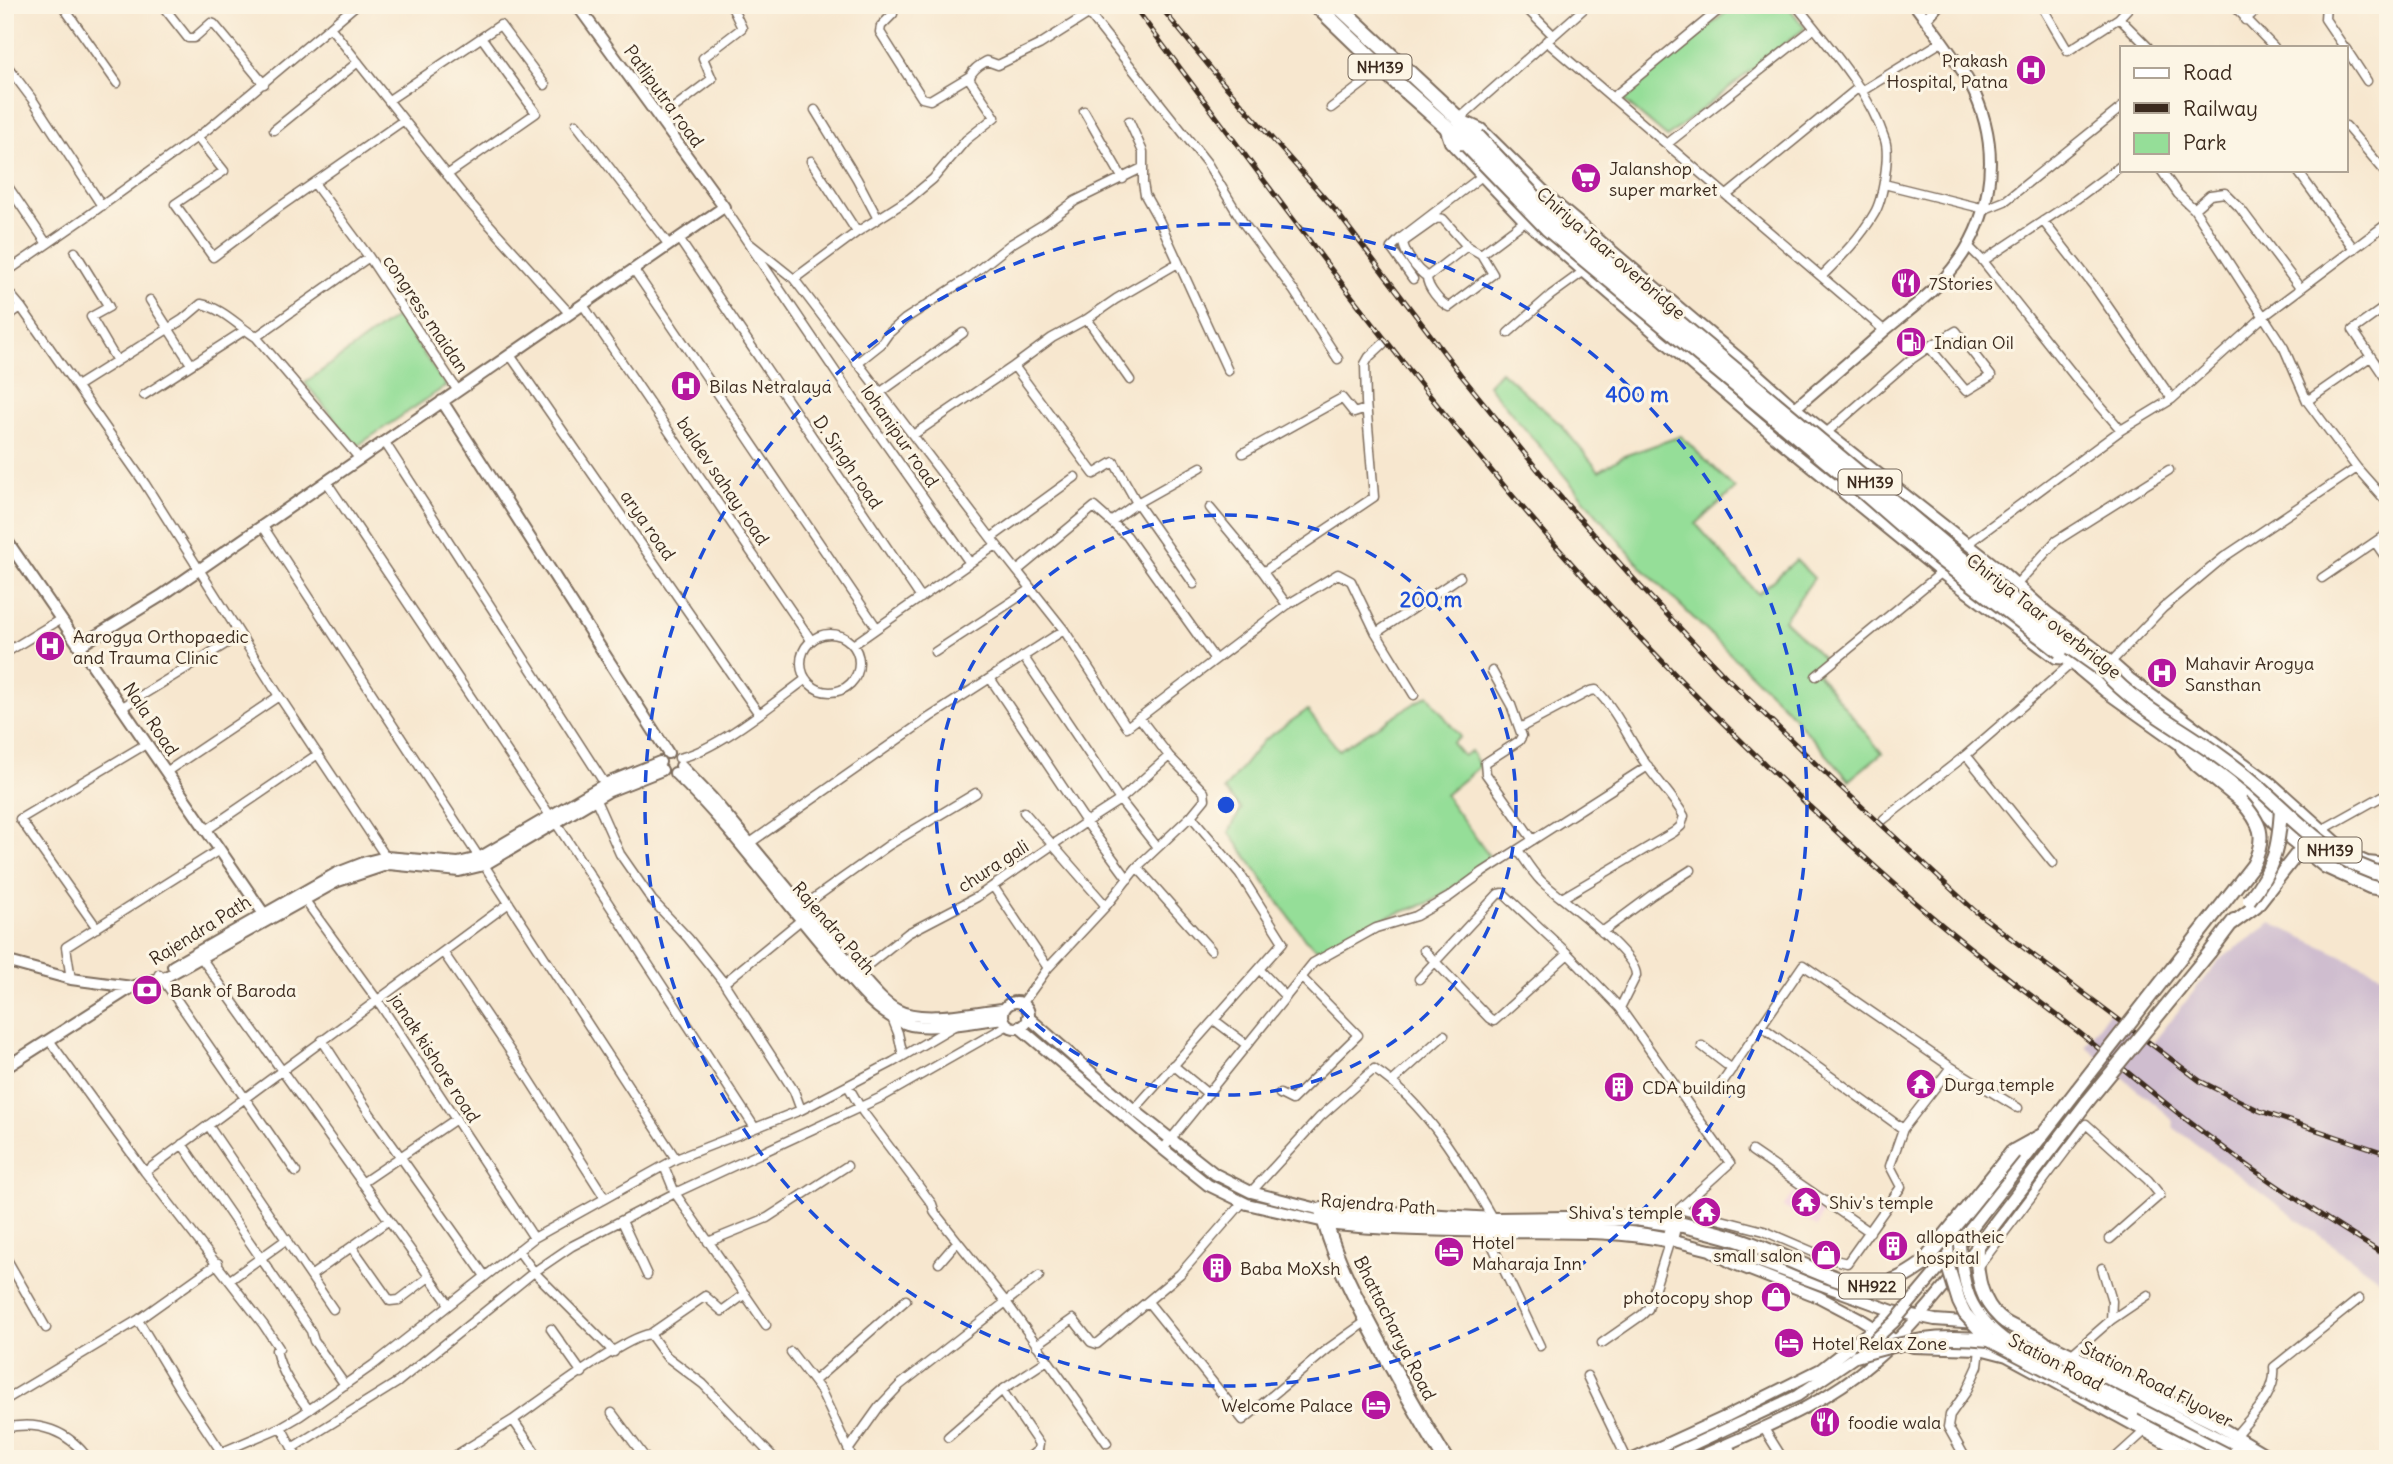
<svg xmlns="http://www.w3.org/2000/svg" width="2393" height="1464" viewBox="0 0 2393 1464" font-family="Delius,sans-serif">
<rect width="100%" height="100%" fill="#fcf5e5"/>
<filter id="ink" filterUnits="userSpaceOnUse"><feTurbulence type="fractalNoise" baseFrequency=".0143" numOctaves="2"/><feDisplacementMap in="SourceGraphic" scale="14" xChannelSelector="R" yChannelSelector="G"/><feConvolveMatrix kernelMatrix="1 2 1 2 8 2 1 2 1" color-interpolation-filters="sRGB"/></filter>
<filter id="wash" filterUnits="userSpaceOnUse"><feTurbulence type="fractalNoise" baseFrequency=".00686" numOctaves="4" result="noise"/><feDisplacementMap in="SourceGraphic" scale="28" xChannelSelector="R" yChannelSelector="G"/><feGaussianBlur stdDeviation="1.57" result="paint"/><feColorMatrix in="noise" values="0 0 0 0 0 0 0 0 0 0 0 0 0 0 0 0 0 1.4 0 .05"/><feComposite in="paint" operator="in"/></filter>
<g filter="url(#wash)">
<rect width="100%" height="100%" fill="#f7e7cf"/>
<path fill="#f3cfe0" d="M1796,1190L1824,1209L1817,1227L1783,1207Z"/>
<path fill="#cfbdcf" d="M2271,923L2388,977V1286L2174,1128L2172,1119L2085,1046L2109,1012L2152,1044L2218,961Z"/>
<path fill="#95de98" stroke="#68845b" stroke-width="2" d="M1735,5H1787L1805,28L1667,137L1621,98Z
M397,316L446,386L357,446L305,383Z
M1501,371L1561,425L1599,471L1624,456L1681,436L1735,489L1696,524L1758,594L1796,560L1814,578L1784,620L1824,659L1818,674L1882,753L1849,780L1786,708L1642,568L1488,385Z
M1428,695L1460,737L1452,743L1463,756L1471,751L1480,766L1445,795L1492,860L1431,902L1387,917L1328,949H1317L1305,939L1229,832L1241,809L1224,790L1263,741L1307,710L1339,750Z"/>
</g>
<g filter="url(#ink)">
<g fill="none" stroke-linecap="round" stroke-linejoin="round">
<g stroke="#7d6c5c" stroke-width="11">
<path id="street" d="M62,5L117,83
M162,5L188,38H194L211,23L214,24L264,84
M891,5L893,9V14L881,26L880,32L922,98L930,100L970,76
M1082,5L1207,163L1244,224L1294,291L1338,359
M1523,5L1553,35
M1796,5C1829,47 1868,89 1885,140C1890,155 1883,200 1874,214C1861,237 1841,257 1822,276
M2041,5L2068,51L2119,18
M2131,5L2119,18L2148,47
M2233,5L2274,47
M2326,5L2325,19L2344,47
M5,9L10,5
M2245,20L2262,5
M330,27L356,5
M1546,41L1885,331
M2346,49L2367,81
M5,63L32,99L102,206
M1862,91L1943,41
M1612,98L1725,5
M389,100L500,25L545,85
M1331,108L1382,69
M815,110L857,179L878,219
M1084,111L1123,179
M1460,118L1588,5
M659,119L712,79L703,58L742,28L731,5
M1129,121L1143,152V183L1145,195L1159,220L1228,371
M576,124L669,245
M2346,126L2388,175
M274,130L358,62
M197,137L224,171L175,204L213,257L278,208L404,120
M1667,144L1814,28
M811,161L857,232
M2297,170L2354,249
M447,175L536,113L482,38
M5,182L47,244
M314,183L369,257
M1884,184L1985,209L2005,201L2122,107
M1727,195L1859,87
M724,207L856,402L970,563L853,645
M2194,209L2210,195L2225,193L2240,208L2300,288
M1437,218L1443,219L1467,246L1481,254L1493,274L1449,307C1440,303 1427,287 1427,277C1416,269 1406,256 1403,243L1406,240Z
M2043,221L2093,285L2172,399
M679,239L921,598
M749,243L794,279L991,538L1064,630L1127,727L1287,605L1338,574L1351,581L1376,633L1414,695
M1968,246L1983,261L2076,378L2121,430
M75,252L109,307L91,317L117,361
M1481,254L1525,221
M1983,261L2075,200L2122,165
M634,270L877,628
M5,273L89,215L208,129L330,27L468,201L570,314
M1427,277L1467,246
M794,279L857,232L909,199L933,179L966,140L995,117L970,80C969,71 980,65 987,61L998,65L1039,45L1088,14
M1413,279L1391,248L1401,238L1482,176
M5,288L21,307L145,484L279,696L386,857
M150,300L191,364
M583,305L811,640
M2388,305L2353,330L2388,382
M5,318L21,307
M1087,319L1130,380
M1508,333L1551,295L1584,271
M510,355L759,714
M857,363L881,344L888,334L905,319L968,278L1011,244L1044,224L1075,201L1142,168
M1014,366L1052,338L1087,319L1116,299L1178,263
M77,386L182,320L201,304C222,308 237,325 256,337
M881,392L963,333
M144,395L245,330
M2307,401L2370,357
M1826,433L1909,361L1929,347L1966,391L1991,376L1956,331L1929,347
M913,435L1014,366L1094,474L1114,462L1137,503L1194,584
M384,441L605,784
M1243,453L1342,398L1354,413L1366,409
M359,458L256,337L369,257L458,391
M2357,468L2388,503
M326,481L551,817
M1210,508L1263,572
M1112,521L1137,503L1201,467
M262,525L676,1159
M991,538L1075,477
M2375,542L2388,561
M1967,544L2121,430L2172,399L2264,316L2388,223
M970,563L996,545
M1017,571L1094,507L1127,536L1214,658
M2322,578L2388,533
M2016,585L2056,541L2169,470
M1287,605L1263,572L1374,497L1366,402L1365,364L1369,357L1383,344
M1376,633L1460,577
M801 663a29 29 0 1 1 58 0a29 29 0 1 1-58 0Z
M935,652L1031,589
M5,653L61,619
M1023,656L1120,800L1157,847
M2111,662L2163,608L2224,557L2357,468L2307,401L2284,348L2194,209L2178,194L2161,170
M1492,671L1511,705L1522,736L1519,741L1485,763L1486,774L1533,840
M1816,676L1941,573
M990,678L1086,822L1120,800L1169,756
M121,708L240,635
M1520,728L1590,691L1596,690C1617,710 1631,744 1648,767C1660,784 1674,798 1684,816L1681,826L1674,832L1562,898
M1966,755L2053,863
M679,758C716,751 775,702 806,679
M166,772L279,696
M595,798L620,854L652,900L688,938L724,983L794,1091L801,1110
M1024,812L1106,906
M1884,819L1966,755L2073,662
M556,823L755,1128
M205,831L318,754
M2320,831L2388,793
M750,843L930,717L1064,630
M1518,850C1525,860 1532,872 1541,881C1559,898 1638,953 1636,976L1620,1008L1730,1163L1679,1209L1674,1223
M1137,867L1211,950
M993,886L1048,968
M304,899L378,1001L534,1238
M802,907L889,845L976,793
M97,928L20,819L146,744
M1602,932L1652,895L1691,870
M1424,950L1489,1018L1494,1021L1568,954
M443,952L527,1076L605,1198
M202,959L449,1304
M1259,969L1286,997
M858,973L908,933L977,897L1086,822L1128,879
M159,974L296,1172
M71,979L66,947L219,850
M1419,979L1498,894L1503,893L1568,954L1620,1008
M724,983L801,920
M1022,1004L1048,968L1106,906L1137,867L1191,816L1205,799L1204,792L1169,756L1139,717
M892,1018L898,1033L903,1056
M1214,1020L1247,1045
M1761,1026L1903,1129L1951,1067
M49,1040L145,1172L509,903
M322,1040L368,1111L485,1276
M1702,1046L1732,1069
M1173,1065L1208,1094
M1393,1081L1444,1035
M1722,1083L1803,965L1951,1067L2018,1108
M848,1086L863,1112L932,1204L935,1213L1009,1306L1107,1443
M1280,1094L1292,1100L1358,1035L1302,978
M1134,1110L1283,942L1240,874L1191,816
M208,1125L333,1309
M182,1144L311,1331L314,1341L345,1385
M1163,1149L1313,963L1376,928L1416,916L1449,897L1483,872L1648,766
M1752,1151L1870,1232
M664,1166L675,1193L766,1325
M145,1172L263,1324L279,1348L276,1350C281,1373 295,1392 309,1410
M362,1183L456,1119
M1251,1192L1320,1117L1374,1069C1426,1103 1463,1167 1494,1221
M1679,1209L1764,1231L1827,1258L1847,1263L1901,1187L1890,1166L1903,1129
M622,1221L647,1275
M1485,1230L1540,1346
M708,1242L767,1218L847,1166
M352,1247L390,1301L399,1300L429,1277
M518,1250L534,1272L614,1352
M5,1256L46,1328
M939,1263L957,1242
M1979,1266L2086,1124L2148,1180L2160,1195L2110,1239
M312,1275L389,1220
M230,1280L287,1239
M1148,1302L1243,1420L1329,1348L1368,1320
M138,1320L182,1393L222,1453
M2111,1320L2148,1295
M551,1329L582,1373
M650,1334L705,1296L722,1311L745,1294
M1602,1343L1642,1315L1648,1309L1670,1240
M1036,1345L1073,1319L1091,1342L1097,1344L1180,1274L1243,1202
M791,1352L821,1391L853,1459
M2072,1354L2111,1320L2112,1301L2102,1268
M1587,1376L1627,1459
M814,1381L906,1300
M1002,1390L1039,1444L1038,1450L1027,1459
M5,1400L138,1320L218,1263
M612,1413L646,1459
M281,1427L298,1459
M1763,1427L1783,1459
M5,1428C38,1420 69,1431 88,1459
M2236,1435C2252,1415 2277,1394 2274,1367L2359,1299
M948,1437L1002,1390L1046,1361
M1727,1444L1736,1459
M292,1448L398,1382L534,1272L572,1246L675,1193L882,1097L1008,1025
M849,1449L879,1407L900,1385L1039,1276
M206,1459L281,1427L300,1416L373,1365L534,1238L676,1159L801,1110L893,1062L954,1026
M450,1459L513,1420
M540,1459L513,1420C539,1402 624,1337 650,1334L666,1356L703,1384L775,1459
M1966,1459L1948,1427L1950,1415L1966,1392L1978,1366L1980,1349
M2114,1459L2146,1430
M2377,1459L2388,1443"/>
</g>
<g stroke="#7d6c5c" stroke-width="14">
<path id="secondary" d="M1926,19L1938,5
M1468,123L1481,129L1560,207L1746,364L1795,408L1998,568L2047,612L2096,649L2130,679L2271,783L2351,855L2367,862L2388,864
M1445,127L1450,142L1522,218L1775,437L1944,575L2056,658L2069,659
M442,401L668,753
M1795,408C1825,382 1855,357 1884,331C1902,316 1921,302 1937,286C1992,231 2006,153 1970,84C1955,56 1934,31 1915,5
M5,538L266,917
M79,646L161,596L724,207L577,5
M681,766L711,797L858,973C870,986 882,1002 897,1010C922,1024 976,1011 1004,1009
M675,773C732,827 778,894 829,953C850,978 874,1014 907,1024C930,1031 978,1021 1003,1018
M5,961L71,979L132,987L154,980L162,979L338,881L389,864L459,871L484,865L609,791L662,770
M173,966L335,874L366,862L386,857L458,863L479,858L605,784L660,762
M1003 1015a13 13 0 1 1 26 0a13 13 0 1 1-26 0Z
M1028,1017L1134,1110L1215,1174L1251,1192L1322,1210
M1019,1027L1163,1149L1208,1185L1247,1204L1325,1222
M5,1068L132,987
M1670,1240L1710,1250L1735,1253L1893,1311L1935,1320L1977,1323
M1710,1250L1732,1263L1819,1297L1859,1318L1896,1341L1913,1347L1980,1349L2007,1356L2196,1459
M2051,1344L2217,1425L2274,1459
M1633,1459L1727,1416L1821,1369L1874,1328L1893,1311
M1662,1459L1797,1396L1856,1356
M1694,1459C1755,1431 1822,1407 1873,1362C1913,1328 1944,1287 1977,1247"/>
</g>
<g stroke="#7d6c5c" stroke-width="16">
<path id="primary" d="M2182,748L2197,765L2241,801
M2230,925L2256,906L2303,846
M2210,952L2234,920
M2088,1101L1977,1247C1976,1274 1980,1305 2005,1322C2016,1329 2029,1333 2040,1339C2049,1345 2058,1354 2066,1361L2258,1459
M1946,1260L2077,1090
M2132,1414L2221,1459"/>
</g>
<g stroke="#7d6c5c" stroke-width="18">
<path id="highway" d="M1316,5L1397,83L1466,144
M1337,5L1477,136
M2060,651L2108,691L2209,763L2261,806L2288,835L2326,866L2370,886L2388,889
M2013,1152L2040,1137
M1325,1222C1382,1228 1441,1229 1498,1230C1555,1231 1613,1228 1670,1240L1674,1223
M1445,1459C1417,1413 1391,1366 1366,1318C1348,1283 1331,1249 1322,1210L1493,1220L1635,1218L1683,1225"/>
</g>
<use href="#street" stroke="#fff" stroke-width="8"/>
<use href="#secondary" stroke="#fff" stroke-width="10"/>
<use href="#primary" stroke="#fff" stroke-width="12"/>
<use href="#highway" stroke="#fff" stroke-width="14"/>
<g stroke="#3b2a1e" stroke-width="5">
<path id="rail" d="M1133,5C1262,177 1388,352 1529,515C1648,653 1778,782 1915,902C1966,947 2022,988 2076,1030C2123,1068 2168,1107 2216,1142C2271,1184 2329,1221 2388,1257
M1159,5L1222,82L1336,211L1461,375L1555,491L1640,586L1727,678L1819,767L1975,911L2200,1081L2260,1111L2388,1154"/>
</g>
<use href="#rail" stroke="#fcf5e5" stroke-width="2.5" stroke-dasharray="8" stroke-linecap="butt"/>
<g stroke="#7d6c5c" stroke-width="14" stroke-linecap="butt">
<path id="secondary-bridge" d="M1960,1245C1963,1288 1969,1311 2004,1339L2228,1454
M1858,1355L1894,1322L1946,1260"/>
</g>
<g stroke="#7d6c5c" stroke-width="16" stroke-linecap="butt">
<path id="primary-bridge" d="M2249,900C2274,868 2279,848 2281,808
M2077,1090L2253,865C2267,836 2261,823 2241,801
M2088,1101L2210,952
M1946,1260L1959,1302L1965,1314L1989,1340L2132,1414
M1856,1356C1908,1341 1935,1334 1989,1340"/>
</g>
<g stroke="#7d6c5c" stroke-width="18" stroke-linecap="butt">
<path id="highway-bridge" d="M1477,136L1556,220L1948,548L2071,647L2105,671C2135,706 2179,727 2216,754C2233,766 2250,779 2266,794C2302,827 2338,865 2388,876
M1466,144L1547,228L1850,480L1938,557L2060,651
M1683,1225C1708,1231 1733,1236 1756,1246C1784,1256 1842,1286 1869,1286C1890,1286 1906,1276 1923,1264L2013,1152"/>
</g>
<use href="#secondary-bridge" stroke="#fff" stroke-width="10"/>
<use href="#primary-bridge" stroke="#fff" stroke-width="12"/>
<use href="#highway-bridge" stroke="#fff" stroke-width="14"/>
</g>
</g>
<g fill="none" stroke="#1d4ed8" stroke-width="3.5" stroke-dasharray="12 9">
<circle cx="1226" cy="805" r="290"/>
<circle cx="1226" cy="805" r="581"/>
</g>
<defs>
<g id="hospital-disc" transform="scale(1.575)"><circle r="9.5" fill="#b5179e" stroke="#fcf5e5"/><path d="M-5-5h3v3.5h4V-5h3V5h-3V1.5h-4V5h-3Z" fill="#fff"/></g>
<g id="supermarket-disc" transform="scale(1.575)"><circle r="9.5" fill="#b5179e" stroke="#fcf5e5"/><path d="M-6-5.5h2.5l.6 2H6L4.5 2H-2.5L-4.4-4H-6ZM-1.5 3.2a1.3 1.3 0 1 0 .1 0ZM3 3.2a1.3 1.3 0 1 0 .1 0Z" fill="#fff"/></g>
<g id="restaurant-disc" transform="scale(1.575)"><circle r="9.5" fill="#b5179e" stroke="#fcf5e5"/><path d="M-5-6h1v4h1v-4h1v4h1v-4h1v5L-1.5 .5V6h-2V.5L-5-1ZM5-6V6H3V1.5H1.5Q1.5-4 5-6Z" fill="#fff"/></g>
<g id="fuel-disc" transform="scale(1.575)"><circle r="9.5" fill="#b5179e" stroke="#fcf5e5"/><path d="M-5.5-6h7V0h2V4h1.3V-2.5L3-4.5l.8-.8L6-3V5H2.5V1h-1V6h-7ZM-4.2-4.7v3.2H.2V-4.7Z" fill="#fff"/></g>
<g id="bank-disc" transform="scale(1.575)"><circle r="9.5" fill="#b5179e" stroke="#fcf5e5"/><path d="M-6-4H6V4H-6ZM0-2.3a2.3 2.3 0 1 0 0 4.6a2.3 2.3 0 1 0 0-4.6Z" fill="#fff"/></g>
<g id="temple-disc" transform="scale(1.575)"><circle r="9.5" fill="#b5179e" stroke="#fcf5e5"/><path d="M0-6L5-2H3V0L6.5 2.5H4V6H1.5V3h-3V6H-4V2.5H-6.5L-3 0V-2H-5Z" fill="#fff"/></g>
<g id="building-disc" transform="scale(1.575)"><circle r="9.5" fill="#b5179e" stroke="#fcf5e5"/><path d="M-4-6H4V6H1V3H-1V6H-4ZM-2.5-4.3h1.7v1.8h-1.7ZM.8-4.3h1.7v1.8H.8ZM-2.5-1h1.7V.8h-1.7ZM.8-1h1.7V.8H.8Z" fill="#fff"/></g>
<g id="hotel-disc" transform="scale(1.575)"><circle r="9.5" fill="#b5179e" stroke="#fcf5e5"/><path d="M-6-4.5h1.5V1H6V5H4.5V3h-9V5H-6ZM-4 0a1.8 1.8 0 1 1 3.6 0ZM.5 0V-2.5h3Q6-2.5 6 0Z" fill="#fff"/></g>
<g id="shop-disc" transform="scale(1.575)"><circle r="9.5" fill="#b5179e" stroke="#fcf5e5"/><path d="M-5-2.5h2.3a2.7 3.5 0 0 1 5.4 0H5L5.5 6h-11ZM-1.5-2.5h3a1.5 2.3 0 0 0-3 0Z" fill="#fff"/></g>
</defs>
<g fill-rule="evenodd">
<use href="#hospital-disc" x="2031" y="70"/>
<use href="#supermarket-disc" x="1586" y="178"/>
<use href="#restaurant-disc" x="1906" y="283"/>
<use href="#fuel-disc" x="1911" y="342"/>
<use href="#hospital-disc" x="686" y="386"/>
<use href="#hospital-disc" x="50" y="646"/>
<use href="#hospital-disc" x="2162" y="673"/>
<use href="#bank-disc" x="147" y="990"/>
<use href="#temple-disc" x="1921" y="1084"/>
<use href="#building-disc" x="1619" y="1087"/>
<use href="#temple-disc" x="1806" y="1202"/>
<use href="#temple-disc" x="1706" y="1212"/>
<use href="#building-disc" x="1893" y="1246"/>
<use href="#hotel-disc" x="1449" y="1252"/>
<use href="#shop-disc" x="1826" y="1255"/>
<use href="#building-disc" x="1217" y="1268"/>
<use href="#shop-disc" x="1776" y="1297"/>
<use href="#hotel-disc" x="1789" y="1343"/>
<use href="#hotel-disc" x="1376" y="1405"/>
<use href="#restaurant-disc" x="1825" y="1422"/>
</g>
<g text-anchor="middle" dominant-baseline="central" stroke-width="6" stroke-linejoin="round" paint-order="stroke">
<g fill="#fcf5e5" stroke="#75675a" stroke-width="2">
<rect x="1348.5" y="54.5" width="63" height="25" rx="5"/>
<rect x="1838.5" y="469.5" width="63" height="25" rx="5"/>
<rect x="2298.5" y="837.5" width="63" height="25" rx="5"/>
<rect x="1839" y="1273.5" width="66" height="25" rx="5"/>
</g>
<g font-size="16" font-weight="bold" fill="#3b2a1e">
<text x="1380" y="67">NH139</text>
<text x="1870" y="482">NH139</text>
<text x="2330" y="850">NH139</text>
<text x="1872" y="1286">NH922</text>
</g>
<g font-size="18" fill="#3b2a1e" stroke="#fcf5e5" text-anchor="start">
<text x="2008" y="60" text-anchor="end">Prakash<tspan x="2008" dy="21">Hospital, Patna</tspan></text>
<text x="1609" y="168">Jalanshop<tspan x="1609" dy="21">super market</tspan></text>
<text x="1929" y="283">7Stories</text>
<text x="1934" y="342">Indian Oil</text>
<text x="709" y="386">Bilas Netralaya</text>
<text x="73" y="636">Aarogya Orthopaedic<tspan x="73" dy="21">and Trauma Clinic</tspan></text>
<text x="2185" y="663">Mahavir Arogya<tspan x="2185" dy="21">Sansthan</tspan></text>
<text x="170" y="990">Bank of Baroda</text>
<text x="1944" y="1084">Durga temple</text>
<text x="1642" y="1087">CDA building</text>
<text x="1829" y="1202">Shiv's temple</text>
<text x="1683" y="1212" text-anchor="end">Shiva's temple</text>
<text x="1916" y="1236">allopatheic<tspan x="1916" dy="21">hospital</tspan></text>
<text x="1472" y="1242">Hotel<tspan x="1472" dy="21">Maharaja Inn</tspan></text>
<text x="1803" y="1255" text-anchor="end">small salon</text>
<text x="1240" y="1268">Baba MoXsh</text>
<text x="1753" y="1297" text-anchor="end">photocopy shop</text>
<text x="1812" y="1343">Hotel Relax Zone</text>
<text x="1353" y="1405" text-anchor="end">Welcome Palace</text>
<text x="1848" y="1422">foodie wala</text>
</g>
<g font-size="18" fill="#3b2a1e" stroke="#fcf5e5">
<text transform="translate(664 96) rotate(54)">Patliputra road</text>
<text transform="translate(1611 253) rotate(41)">Chiriya Taar overbridge</text>
<text transform="translate(426 314) rotate(56)">congress maidan</text>
<text transform="translate(900 436) rotate(55)">lohanipur road</text>
<text transform="translate(848 462) rotate(56)">D. Singh road</text>
<text transform="translate(723 481) rotate(56)">baldev sahay road</text>
<text transform="translate(648 525) rotate(55)">arya road</text>
<text transform="translate(2044 616) rotate(38)">Chiriya Taar overbridge</text>
<text transform="translate(151 719) rotate(56)">Nala Road</text>
<text transform="translate(993 866) rotate(-33)">chura gali</text>
<text transform="translate(834 928) rotate(49)">Rajendra Path</text>
<text transform="translate(200 930) rotate(-32)">Rajendra Path</text>
<text transform="translate(435 1058) rotate(57)">janak kishore road</text>
<text transform="translate(1378 1204) rotate(4)">Rajendra Path</text>
<text transform="translate(1395 1328) rotate(63)">Bhattacharya Road</text>
<text transform="translate(2056 1362) rotate(27)">Station Road</text>
<text transform="translate(2157 1384) rotate(27)">Station Road Flyover</text>
</g>
</g>
<circle cx="1226" cy="805" r="10" fill="#1d4ed8" stroke="#fcf5e5" stroke-width="3.5"/>
<g font-size="21" text-anchor="middle" font-weight="bold" fill="#1d4ed8" stroke="#fcf5e5" stroke-width="6" stroke-linejoin="round" paint-order="stroke">
<text x="1637" y="402">400 m</text>
<text x="1431" y="607">200 m</text>
</g>
<rect width="2393" height="1464" fill="none" stroke="#fcf5e5" stroke-width="28"/>
<rect x="2120" y="46" width="228" height="126" fill="#fcf5e5" stroke="#afa495" stroke-width="2"/>
<rect x="2134" y="68" width="35" height="10" fill="#ffffff" stroke="#afa495" stroke-width="2"/>
<text x="2183" y="80" font-size="21" fill="#3b2a1e">Road</text>
<rect x="2134" y="103" width="35" height="10" fill="#3b2a1e" stroke="#afa495" stroke-width="2"/>
<text x="2183" y="116" font-size="21" fill="#3b2a1e">Railway</text>
<rect x="2134" y="133" width="35" height="21" fill="#95de98" stroke="#afa495" stroke-width="2"/>
<text x="2183" y="150" font-size="21" fill="#3b2a1e">Park</text>
</svg>
